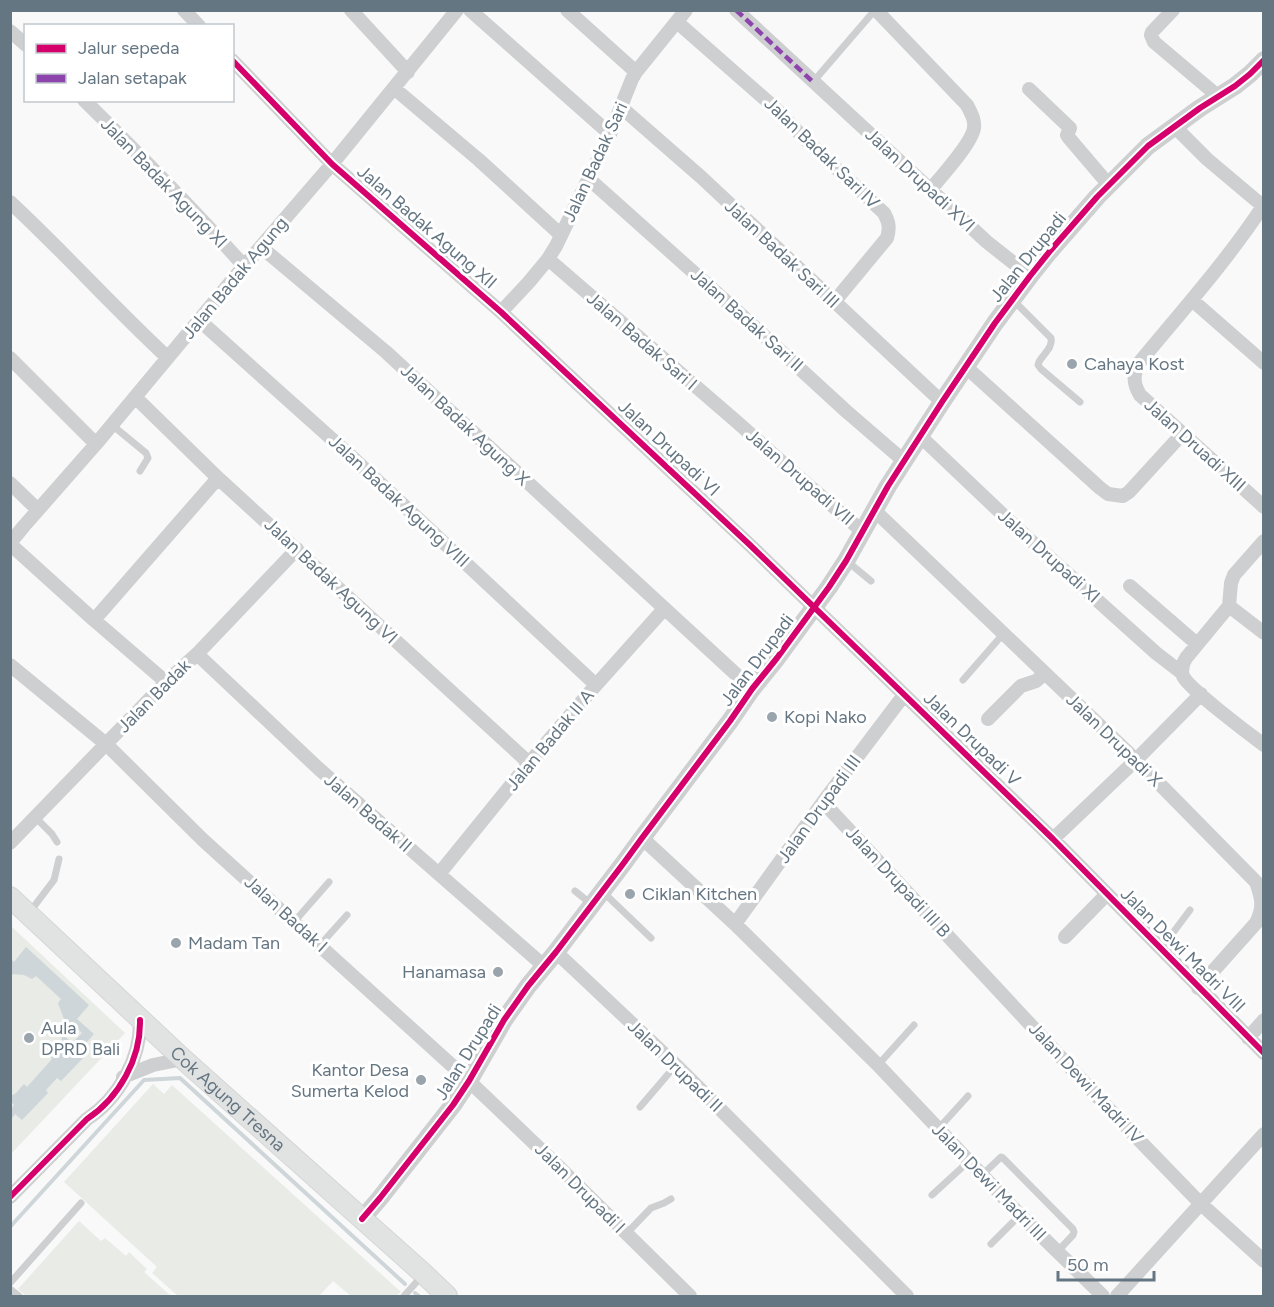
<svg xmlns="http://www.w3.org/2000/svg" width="1274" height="1307" viewBox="0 0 1274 1307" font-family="Figtree,sans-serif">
<rect width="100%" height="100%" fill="#f9f9f9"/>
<path fill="#e8ebe6" d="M10,925L125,1033L11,1154H10Z
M153,1084L164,1094L172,1085L401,1292L396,1296H351L333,1281L319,1296H178L152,1273L157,1267L64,1182Z
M79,1221L101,1241L105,1238L126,1256L129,1252L147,1269L144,1272L171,1296H26L18,1289Z"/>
<path fill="#ced6d9" d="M26,947L89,1005L77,1019L94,1034L80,1050L85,1056L61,1081L57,1078L46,1090L48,1093L22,1120L15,1114L11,1119V1110L14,1105L11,1101V1096L16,1093L24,1084L27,1087L52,1059L50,1055L59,1046L63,1035L72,1043L82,1033L72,1023L64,1032V1019L58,1003L61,999L36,976L32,979L24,975L11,974V959L14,962Z"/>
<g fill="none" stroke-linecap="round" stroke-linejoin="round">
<path stroke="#ced6d9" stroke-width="4" d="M10,1227L144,1080L180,1078L405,1284
M415,1293L419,1296"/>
<g stroke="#d5d6d7" stroke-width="22">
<g id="secondary">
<path id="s1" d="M10,897L183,1059L424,1274L447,1296"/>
</g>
</g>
<path stroke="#cecfd0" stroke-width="7" d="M813,82L875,10
M1013,300L1051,338C1053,348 1043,354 1039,362L1038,365L1041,369L1080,402
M112,425L146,453L148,458L140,471
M848,562L871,581
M963,680L1004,633
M35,817L52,834L57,842
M575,891L590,903
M603,892L651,938
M29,913L54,880L59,859
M294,922L329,882
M320,945L347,915
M1160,947L1169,938L1190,910
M878,1065L914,1025
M640,1107L676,1065
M938,1129L968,1096
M982,1175L1001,1157L1003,1158L1073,1229L1074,1232L1073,1235L1057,1252
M932,1195L969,1161
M626,1234L651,1208L664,1203L671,1199
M991,1244L1020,1215
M10,1283L81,1203
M10,1289L19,1296
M404,1296L422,1276"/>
<path stroke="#cecfd0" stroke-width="14" d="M184,10L199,26
M351,10L408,72
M470,10L610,134
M567,10L636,72
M736,10L987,242L1030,276
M876,10L967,105C971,113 975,119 974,128C972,143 941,177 930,190
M1173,10L1152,32L1151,35L1154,42L1219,97
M677,22L774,107L804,138L884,213C889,222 890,228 887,238L834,302
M10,31L26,45
M232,60L332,164L501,312L751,546L1053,839L1264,1053
M395,89L479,160L561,235
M1029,89L1070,128L1067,135L1069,138L1109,185
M84,100C139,154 193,209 244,266
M622,108L701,177L942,402
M1174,126L1207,159L1264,207
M589,179L738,312L846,411L904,461
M10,202C64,252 113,307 167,357
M1263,206C1226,262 1181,312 1139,363C1133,375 1133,383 1140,395L1264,507
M261,247L386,352L752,689
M548,259L737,422L801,479L862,531
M1192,300L1264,363
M501,312L529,282L548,259L556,246L610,134L632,79L636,72L686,10
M199,320L353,458L596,685
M10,358L96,444
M966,367L1100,488L1108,494L1123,496L1129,492L1183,433
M135,397L218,478L529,763
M920,436L1020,531L1156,653L1182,673
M10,483L38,510
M874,510L1136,760L1256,882C1262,899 1264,907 1256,923L1198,988
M1264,541L1234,575L1231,583L1229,606L1186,658C1183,663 1181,670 1183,676C1188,688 1249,734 1264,745
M10,543L24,526L96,444L244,266L332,164L457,10
M10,544L94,620L166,682
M1130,586L1197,644
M1229,606L1264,633
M94,620L218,478
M197,654L319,769L544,966
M10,665L106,744L203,840L469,1081L558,1166L690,1296
M988,719L1021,686L1036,681L1045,673
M823,802L1109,1109L1200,1203L1264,1261
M642,838L735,924L878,1065L1020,1215L1103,1296
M1053,839L1136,760L1201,694
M10,843L166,682L197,654L297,549
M439,874L529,763L596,685L664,609
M735,924L823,802L904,695
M1065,937L1107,894
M556,952L676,1065L907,1296
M1248,1038L1264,1020
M123,1077L153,1065L183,1059
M10,1197L87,1119C119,1098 141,1058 140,1020
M1117,1296L1264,1134"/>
<path stroke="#cecfd0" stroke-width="18" d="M362,1219L380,1198L453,1105L469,1081L504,1020L528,986L556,952L623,864L642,838L730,721L752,689L777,658L829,587L846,561L888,486L942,402L995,323L1030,276L1050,251L1097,197L1148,146L1200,108L1235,86L1250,74L1264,60"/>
<use href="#secondary" stroke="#e1e2e2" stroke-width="20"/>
<path stroke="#8e44ad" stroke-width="4.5" stroke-dasharray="9 4.5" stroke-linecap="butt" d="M736,10L813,82"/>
<g stroke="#fff" stroke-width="10">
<path id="cycleway" d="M232,60L332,164L501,312L751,546L1053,839L1264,1053
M10,1197L87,1119C119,1098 141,1058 140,1020
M362,1219L380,1198L453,1105L469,1081L504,1020L528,986L556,952L623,864L642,838L730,721L752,689L777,658L829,587L846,561L888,486L942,402L995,323L1030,276L1050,251L1097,197L1148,146L1200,108L1235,86L1250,74L1264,60"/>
</g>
<use href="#cycleway" stroke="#d6006c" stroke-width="6"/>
</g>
<g fill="#99a4ac" stroke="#fff" stroke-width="2">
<circle cx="1072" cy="364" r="6"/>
<circle cx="772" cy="717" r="6"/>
<circle cx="630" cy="894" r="6"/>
<circle cx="176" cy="943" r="6"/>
<circle cx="498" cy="972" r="6"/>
<circle cx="29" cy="1038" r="6"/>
<circle cx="421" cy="1080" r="6"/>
</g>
<g text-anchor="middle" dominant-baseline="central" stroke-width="6" stroke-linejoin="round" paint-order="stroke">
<g font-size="18" fill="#657683" stroke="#fff">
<text transform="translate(822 153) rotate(44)">Jalan Badak Sari IV</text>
<text transform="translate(595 162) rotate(-65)">Jalan Badak Sari</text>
<text transform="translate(920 180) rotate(43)">Jalan Drupadi XVI</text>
<text transform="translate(164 183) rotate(46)">Jalan Badak Agung XI</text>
<text transform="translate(427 227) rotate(41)">Jalan Badak Agung XII</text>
<text transform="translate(782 254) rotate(43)">Jalan Badak Sari III</text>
<text transform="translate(1028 257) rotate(-51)">Jalan Drupadi</text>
<text transform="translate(235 278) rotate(-50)">Jalan Badak Agung</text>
<text transform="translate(747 320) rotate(42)">Jalan Badak Sari II</text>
<text transform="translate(642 341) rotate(41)">Jalan Badak Sari I</text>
<text transform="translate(465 425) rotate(43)">Jalan Badak Agung X</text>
<text transform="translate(1195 445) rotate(42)">Jalan Druadi XIII</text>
<text transform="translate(669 448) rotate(43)">Jalan Drupadi VI</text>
<text transform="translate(800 477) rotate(41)">Jalan Drupadi VII</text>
<text transform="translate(399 501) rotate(43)">Jalan Badak Agung VIII</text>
<text transform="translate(1049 556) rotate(42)">Jalan Drupadi XI</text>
<text transform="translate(331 581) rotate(43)">Jalan Badak Agung VI</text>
<text transform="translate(757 660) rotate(-53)">Jalan Drupadi</text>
<text transform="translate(154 696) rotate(-45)">Jalan Badak</text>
<text transform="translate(972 739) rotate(44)">Jalan Drupadi V</text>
<text transform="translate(550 740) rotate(-50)">Jalan Badak II A</text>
<text transform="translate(1114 740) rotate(44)">Jalan Drupadi X</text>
<text transform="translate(819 809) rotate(-54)">Jalan Drupadi III</text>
<text transform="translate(368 813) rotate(41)">Jalan Badak II</text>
<text transform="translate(898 882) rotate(47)">Jalan Drupadi III B</text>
<text transform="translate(286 914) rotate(42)">Jalan Badak I</text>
<text transform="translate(1183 950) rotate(45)">Jalan Dewi Madri VIII</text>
<text transform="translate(468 1052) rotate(-58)">Jalan Drupadi</text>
<text transform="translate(675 1066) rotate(44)">Jalan Drupadi II</text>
<text transform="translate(1086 1083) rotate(47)">Jalan Dewi Madri IV</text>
<text stroke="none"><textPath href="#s1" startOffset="297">Cok Agung Tresna</textPath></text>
<text transform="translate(989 1182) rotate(46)">Jalan Dewi Madri III</text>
<text transform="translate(580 1188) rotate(45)">Jalan Drupadi I</text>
</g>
<g font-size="18" fill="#657683" stroke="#fff" text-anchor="start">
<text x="1084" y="364">Cahaya Kost</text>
<text x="784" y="717">Kopi Nako</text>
<text x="642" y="894">Ciklan Kitchen</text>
<text x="188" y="943">Madam Tan</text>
<text x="486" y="972" text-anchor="end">Hanamasa</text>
<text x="41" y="1028">Aula<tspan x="41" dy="21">DPRD Bali</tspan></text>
<text x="409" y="1070" text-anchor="end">Kantor Desa<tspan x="409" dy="21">Sumerta Kelod</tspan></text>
</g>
</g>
<rect width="1274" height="1307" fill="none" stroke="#657683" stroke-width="24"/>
<rect x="24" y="24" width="210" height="78" fill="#ffffff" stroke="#c1c8cd" stroke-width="1.5"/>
<rect x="36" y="44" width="30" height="9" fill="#d6006c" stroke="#c1c8cd" stroke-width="1.5"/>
<text x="78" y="54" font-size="18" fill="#657683">Jalur sepeda</text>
<rect x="36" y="74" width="30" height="9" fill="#8e44ad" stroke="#c1c8cd" stroke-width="1.5"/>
<text x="78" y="84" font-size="18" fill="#657683">Jalan setapak</text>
<path d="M1058 1271v9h96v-9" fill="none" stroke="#657683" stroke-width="3"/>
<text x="1067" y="1271" font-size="18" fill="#657683" stroke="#ffffff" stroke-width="4.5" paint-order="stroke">50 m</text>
</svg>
